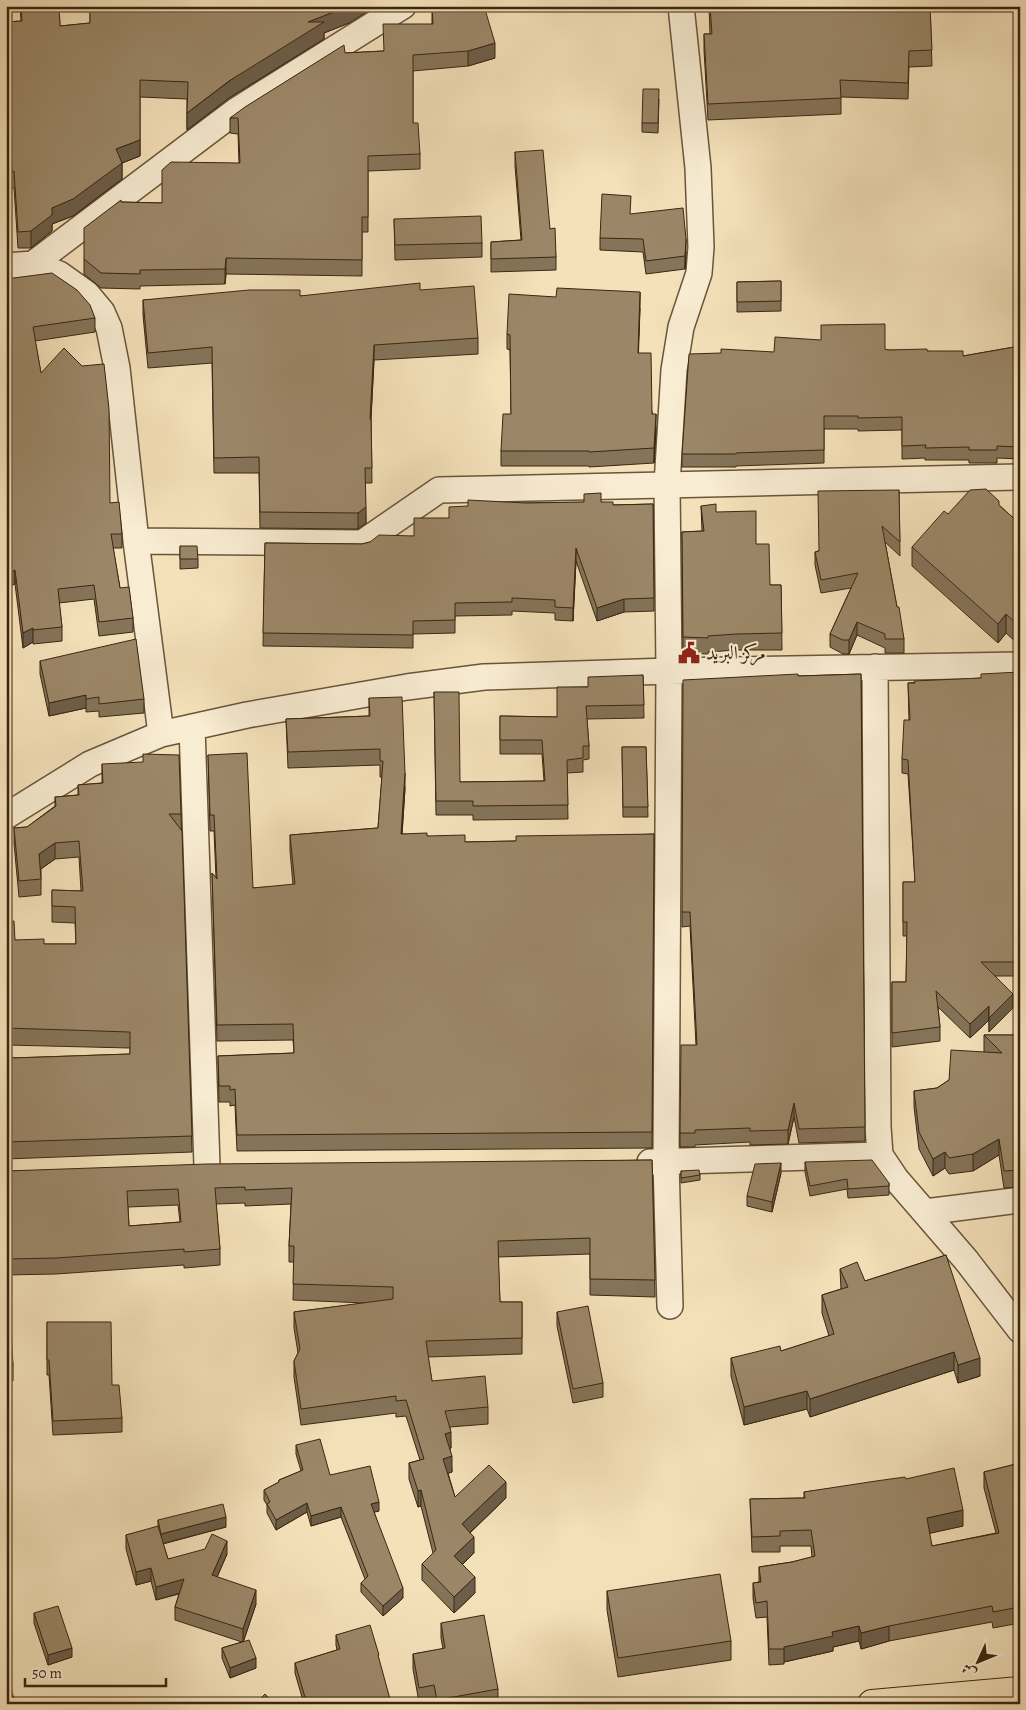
<svg xmlns="http://www.w3.org/2000/svg" width="1026" height="1710" viewBox="0 0 1026 1710" font-family="Alegreya,Amiri,serif">
<rect width="100%" height="100%" fill="#f4e1ba"/>
<filter id="stains"><feTurbulence type="fractalNoise" baseFrequency=".004" numOctaves="4"/><feColorMatrix values="0 0 0 0 .2 0 0 0 0 .09 0 0 0 0 .02 0 0 0 .5 -.17"/></filter>
<radialGradient id="worn" r=".72"><stop offset=".6" stop-color="#630" stop-opacity="0"/><stop offset="1" stop-color="#630" stop-opacity=".3"/></radialGradient>
<g fill="none" stroke-linecap="round" stroke-linejoin="round">
<g stroke="#69553a" stroke-width="28">
<path id="minor" d="M33,264L237,110L403,6
M6,266L33,264L59,274L87,294L102,312L109,328L117,368L136,541L161,734
M136,541L362,543L439,490L1020,477
M875,667L878,1127L880,1155L896,1179L966,1260L1020,1330
M192,727L207,1166
M6,816L90,764L161,734L247,715L407,687L484,677L669,671L1020,665
M650,1162L880,1155
M925,1212L1020,1200
M670,1306L666,1162L669,671L667,484L674,370L681,327L699,273L701,247L698,168L681,6"/>
</g>
<g stroke="#3b2610" stroke-width="30">
<path id="major" d="M872,1704L1020,1691"/>
</g>
<use href="#minor" stroke="#f8ecd2" stroke-width="25"/>
<use href="#major" stroke="#f4e1ba" stroke-width="28"/>
</g>
<path fill="#857459" stroke="#3b2610" fill-rule="evenodd" d="M20,6H59L60,26L90,23V6L349,23L324,33V39L229,98L187,130V99L140,97V156L122,163V179L73,216L52,224V231L31,248H18L14,188H6V22L21,21Z
M432,6L495,58L468,66L413,71V123L420,154V169L368,171V232H362V276L226,274L225,284L140,286V289L101,288L84,274V259L121,202L162,203L239,163L238,134L230,133V118L345,53L383,51L432,24Z
M709,6H930L932,66L909,67L908,99L841,97V114L708,120L704,50V34H710Z
M659,99L658,133L642,132V123Z
M515,152L550,229L556,257V270L491,272V242L521,240L515,166Z
M631,214L686,252L685,269L646,274L643,252L600,250V238Z
M394,219L482,243V257L395,260Z
M6,279L95,318V332L35,341L41,373L110,503L122,534V548H113L120,588L133,618V632L99,636L94,599L59,603L62,627V641L33,644V642L23,648L15,584Z
M781,281V311L737,312V282Z
M420,290L478,338V354L374,360L371,419L372,483H365L366,523L358,529L260,528L259,473H214L212,363L148,368L143,315V300L300,296Z
M640,308L638,353L656,429L654,463L589,467V466H501V451L511,414L510,350L507,349V334Z
M1020,346V459L997,458V463H969V460H925V458L902,459V430L858,431V429H824V463L736,466V467H682V454L774,352L885,349L888,350L927,351L963,356Z
M899,490L900,556L885,542L897,607L904,639V653H885V648L857,635L849,654H843L830,647V634L851,588L821,593L815,565V552L818,551Z
M601,502L613,505L653,504L654,611L624,612L597,621L576,561L573,621L555,620V613L512,611V615L455,616V633L413,634V648L263,646L265,543L362,544L370,542L414,536L449,518L468,506L526,503Z
M999,505L1020,524V643H1017L1006,633L998,643L912,566V547L948,514Z
M701,506L756,544L770,585H781L782,650H737L708,652V654L683,653L682,532L702,531Z
M180,546L198,559V568L180,569Z
M40,661L144,699V713L99,717V711L86,712V708L49,716L40,674Z
M1020,672V976H995L1013,1008L989,1032V1020L970,1038L938,1007L940,1027V1041L892,1047V982H906L907,936H903V882H915L908,774L902,773V759L909,720L908,683L981,678Z
M861,674L865,1141L799,1143L794,1117L788,1144L750,1145V1142L695,1145V1147H680V1133L696,1045L690,926L682,927V912L798,676Z
M643,675L644,718L587,719L589,746V759L583,760V772L567,773L568,819L473,820V815H436L434,692L460,782L544,781L542,754H500V716L557,717L588,687Z
M369,698L405,788L402,834L427,836L465,842L516,841L654,834L652,1148L237,1151L235,1105L230,1106V1102H219L218,1056L294,1053L293,1040L217,1041L212,873L216,878L214,831H210L208,755L253,888L293,885L290,851V835L378,828L382,777H380V765L288,768L286,719L369,716Z
M622,747H646L648,817H623Z
M102,764L181,814L192,1152L6,1159V1056L12,1058L130,1054V1048L6,1045V921L15,940L44,944H76L75,923L52,922V890L81,891L79,857L55,859L41,869V895L19,897L14,844V828L27,827L55,806V797L78,795V785L102,783Z
M984,1035H1020V1187L1004,1188L999,1155L973,1171L949,1174L945,1168L933,1176L919,1149L914,1107V1091L937,1088L949,1080L984,1052Z
M652,1160L655,1297L590,1295V1254L498,1257L500,1302H522V1354L428,1357L432,1381L488,1407V1424L450,1427L451,1448H450L452,1472L448,1473L455,1497L506,1498L470,1533L474,1553L462,1565L475,1593L454,1613L422,1580V1564L433,1553L421,1506L418,1507L409,1479V1463L420,1460L406,1416L396,1417V1413L301,1425L294,1377V1361L298,1353L294,1328V1312L365,1303L293,1300L294,1262H289V1246L291,1204L245,1206V1203L216,1204L220,1249V1265L184,1268V1265L56,1274L6,1275V1171ZM178,1205L180,1222L129,1226L128,1207Z
M805,1162L889,1183V1195L848,1198L847,1189L810,1196L805,1172Z
M681,1171L700,1175V1180L681,1183Z
M781,1173L772,1212L747,1206V1196Z
M946,1255L980,1376L958,1383L954,1370L810,1417L807,1409L744,1425L731,1376V1358L781,1351L829,1336L822,1313V1295L841,1289L840,1269L865,1281Z
M6,1288L13,1366V1381H6Z
M557,1312L603,1383V1397L573,1403L557,1326Z
M47,1322L112,1385L122,1418V1432L53,1435L49,1375H47Z
M296,1445L330,1475L379,1511L374,1512L403,1598L383,1616L361,1592V1583L365,1579L341,1517L311,1526L307,1512L276,1530L267,1513V1505L264,1500V1490L279,1482V1480L301,1471L296,1454Z
M1020,1463V1623L993,1628L992,1622L889,1641L861,1649L859,1641L833,1647V1651L784,1662V1664L769,1665L767,1617L756,1618L753,1598V1583L759,1582V1567L792,1562L812,1557L811,1546H780V1552H752L750,1499L804,1498V1492L906,1479L963,1526L929,1533L932,1546L996,1533L984,1488V1472Z
M158,1520L226,1527L163,1544L168,1559L227,1554L217,1577L256,1604L243,1642L256,1668L230,1678L222,1658V1648L242,1642L175,1620V1607L179,1594L156,1600L151,1581L136,1585L126,1549V1535L158,1527Z
M607,1591L731,1641V1660L618,1677L607,1610Z
M34,1613L72,1657L48,1665L34,1623Z
M441,1623L498,1689V1703L435,1704L434,1700L419,1702L413,1669V1654L443,1649L441,1638Z
M336,1635L379,1662L391,1704H304L295,1673V1663L337,1650L336,1645Z"/>
<path fill="#6c5e49" stroke="#3b2610" d="M349,6H376L349,23L324,33V39L229,98L187,130V113L308,22Z
M495,43V58L468,66V51Z
M140,140V156L122,163V179L73,216L52,224V231L31,248V231L52,208L116,149Z
M686,239V252L685,269V256Z
M226,258V274L225,284V269Z
M640,292V308L638,368V353Z
M374,345V360L370,435V419Z
M656,414V429L654,463V448Z
M366,507V523L358,529V513Z
M576,548V561L573,621V608Z
M15,570V584L6,588V574Z
M624,599V612L597,621V608Z
M1006,614V633L998,643V624Z
M857,622V635L849,654V640Z
M33,628V642L23,648V633Z
M11,687V701L6,704V689Z
M86,695V708L49,716V703Z
M405,773V788L401,850V834Z
M55,843V859L39,870V854Z
M1013,994V1008L989,1032V1018Z
M989,1006V1020L970,1038V1024Z
M794,1103V1117L788,1144V1130Z
M999,1139V1155L973,1171V1154Z
M945,1152V1168L933,1176V1159Z
M781,1163V1173L772,1212V1202Z
M954,1352V1370L810,1417V1399Z
M980,1358V1376L958,1383V1365Z
M807,1391V1409L744,1425V1407Z
M451,1432V1448L445,1450V1434Z
M452,1456V1472L443,1475V1459Z
M506,1482V1498L462,1540V1524Z
M421,1490V1506L418,1507V1491Z
M379,1502V1511L371,1513V1504Z
M307,1503V1512L276,1530V1520Z
M341,1507V1517L311,1526V1516Z
M963,1510V1526L927,1534V1518Z
M226,1517V1527L161,1544V1534Z
M474,1537V1553L454,1572V1556Z
M227,1541V1554L212,1589V1575Z
M151,1568V1581L136,1585V1572Z
M475,1577V1593L454,1613V1597Z
M184,1579V1592L156,1600V1587Z
M403,1588V1598L383,1616V1606Z
M256,1590V1604L243,1643V1629Z
M859,1626V1641L833,1647V1651L784,1662V1647L832,1632Z
M889,1626V1641L861,1649V1633Z
M72,1648V1657L48,1665V1655Z
M256,1658V1668L230,1678V1668Z
M14,1699V1704H6V1701Z"/>
<path fill="#9b8768" stroke="#3b2610" fill-rule="evenodd" d="M21,6H59L60,26L90,23V6H349L308,22H324L229,81L187,113L188,82L140,80V140L116,149L122,163L73,199L52,208V215L31,231L18,232L14,171L6,172V22L22,21Z
M432,6H484L495,43L468,51L413,55V123H418L420,154L368,156V217H362V260L226,258L225,269L140,270V274L101,273L84,259V228L121,200V202L162,203V170L171,162L240,163L238,118H230L245,107L344,45L345,53L384,51L383,24H433Z
M710,6H930L932,50L909,51L908,83L840,80L841,98L708,104L704,34H712Z
M643,89H659L658,123H642Z
M543,150L550,229L555,228L556,257L491,259V242L522,240L515,152Z
M602,194L631,196L630,214L683,208L686,239L685,256L646,261L643,239L600,238Z
M481,216L482,243L395,245L394,219Z
M52,273L77,290L90,305L95,318L33,327L41,373L64,348L82,366L104,364L109,409L110,503L119,502L122,534H111L120,588L129,587L133,618L99,622L94,585L58,589L62,627L33,630V628L23,633L15,570L6,574V279Z
M781,281V301L737,302V282Z
M420,283V290L474,286L478,338L374,345L370,419H371L372,468H365L366,507L358,513L260,512L259,457L214,458L212,347L148,353L143,300L249,290H300V296Z
M557,288L640,292L638,353H651L652,414H656L654,448L589,452V451H501L503,414H511L510,335L507,334L509,294L556,297Z
M885,324V349L888,350L927,349V351H963V356L1020,346V447L997,446V450H969V447L925,448L926,445L902,446V417L858,418V416H824V450L736,453V454H682L689,354L721,353V349L774,352L775,337L821,340V325Z
M986,489L999,501V505L1020,524V624H1017L1006,614L998,624L912,547L944,511L948,514L970,490Z
M899,490L900,542L882,526L897,607H899L904,639H885V634L857,622L849,640H843L830,634L858,573L821,580L815,552L819,551L818,491Z
M601,493V502H613V505L653,504L654,598L624,599L597,608L576,548L573,608L555,607V600L512,598V602L455,603V620L413,621V635L263,633L265,543L362,544L370,542L379,535L414,536V518H449V507L468,506V500L526,503L584,502V494Z
M716,504V512L756,511V544H769L770,585H781L782,633L737,634L708,636V638L683,637L682,532L704,531L701,506Z
M180,546H197L198,559H180Z
M136,639L144,699L99,704V697L86,699V695L49,703L40,661Z
M1020,672V962H981L1013,994L989,1018V1006L970,1024L936,991L940,1027L892,1033V982H906L907,922H903V882H915L908,760L902,759L904,720H910L908,683H915L914,681L981,678V674Z
M798,674V676L861,674L865,1127L799,1129L794,1103L788,1130L750,1131V1128L695,1130V1133H680L681,1045H697L690,912H682L683,680Z
M643,675L644,705L586,706L589,746H583V758L567,760L568,805L473,806V801H436L434,692H459L460,782L545,781L542,740H500V716L557,717V687H588V677Z
M6,679L11,687L6,689Z
M402,697L405,773L401,834L427,833V836L465,835V842L516,841V836L654,834L652,1132L237,1135L235,1089L230,1090V1086H219L218,1056L294,1053L293,1024L217,1025L212,873L217,879L214,815H210L208,755L247,753L253,888L295,884L290,835L378,828L383,761H380V749L288,752L286,719L370,716L369,698Z
M622,747H646L648,807H623Z
M143,754L179,755L181,814H169L182,831L192,1136L6,1142V1056H12V1058L130,1054V1032L6,1028V921H14L15,940L44,939V944H76L75,907L52,906V890L83,891L79,841L55,843L39,854L41,879L19,881L14,828L27,827L56,806L55,797L79,795L78,785L103,783L102,764L143,762Z
M984,1035H1020V1170L1004,1171L999,1139L973,1154L949,1158L945,1152L933,1159L919,1132L914,1091L937,1088L949,1080L951,1050L1002,1053Z
M652,1160L655,1280L590,1279V1238L498,1241L500,1302H522V1338L426,1341L432,1381L485,1376L488,1407L445,1411L451,1432L445,1434L452,1456L443,1459L455,1497L489,1465L506,1482L462,1524L474,1537L454,1556L475,1577L454,1597L422,1564L436,1550L421,1490L418,1491L409,1463L424,1459L406,1400L396,1401V1396L301,1409L294,1361L300,1349L294,1312L393,1299V1287L293,1284L294,1246H289L292,1188L245,1190V1187L215,1188L220,1249L184,1252V1249L56,1258L6,1259V1171L207,1164ZM178,1189L181,1222L129,1226L127,1191Z
M872,1160L889,1183V1186L848,1189L847,1179L810,1186L805,1162Z
M781,1163L772,1202L747,1196L755,1164Z
M699,1170L700,1175L681,1178V1171Z
M946,1255L980,1358L958,1365L954,1352L810,1399L807,1391L744,1407L731,1358L780,1346L781,1351L834,1334L822,1295L848,1287L840,1269L857,1262L865,1281Z
M6,1288H9L13,1366L6,1367Z
M588,1306L603,1383L573,1389L557,1312Z
M47,1322H111L112,1385H119L122,1418L53,1421L49,1360H47Z
M320,1439L330,1475L370,1466L379,1502L371,1504L403,1588L383,1606L361,1583L368,1576L341,1507L311,1516L307,1503L276,1520L267,1504L270,1502L264,1490L279,1482V1480L303,1470L296,1445Z
M1020,1463V1607L993,1612L992,1606L889,1626L861,1633L859,1626L832,1632L833,1636L784,1647V1649H769L767,1601L756,1603L753,1583L761,1582L759,1567L792,1562L815,1556L811,1530L780,1531V1536L752,1537L750,1499L805,1498L804,1492L876,1481L905,1477L906,1479L954,1468L963,1510L927,1518L932,1546L999,1533L984,1472Z
M223,1504L226,1517L161,1534L158,1520Z
M158,1526L168,1559L205,1549L212,1534L227,1541L212,1575L256,1590L243,1629L175,1607L184,1579L156,1587L151,1568L136,1572L126,1535Z
M720,1574L731,1641L618,1658L607,1591Z
M58,1606L72,1648L48,1655L34,1613Z
M484,1615L498,1689L437,1700L434,1685L419,1688L413,1654L445,1648L441,1623Z
M370,1625L379,1655H378L391,1703L307,1704L295,1663L340,1649L336,1635Z
M249,1640L256,1658L230,1668L222,1648Z
M6,1671L14,1699L6,1701Z
M265,1694L274,1704H255Z"/>
<defs>
<g id="civic-bare" transform="scale(1.725)"><path d="M-.6-6.5H3V-4.5H.6V-3L4-1V1h2V6H-6V1h2V-1L-.6-3ZM-1.2 2.5V6h2.4V2.5Z" fill="#8f2418" stroke="#f8ecd2" stroke-width="2.5" paint-order="stroke"/></g>
</defs>
<g fill-rule="evenodd">
<use href="#civic-bare" x="689" y="653"/>
</g>
<g text-anchor="middle" dominant-baseline="central" stroke-width="4" stroke-linejoin="round" paint-order="stroke">
<g font-size="19" fill="#3b2610" stroke="#f8ecd2" text-anchor="start">
<text x="706" y="653">مركز البريد</text>
</g>
</g>
<rect width="1026" height="1710" fill="none" stroke="#f4e1ba" stroke-width="25"/>
<rect x="8" y="8" width="1011" height="1695" fill="none" stroke="#3b2610" stroke-width="2.5"/>
<rect x="12" y="12" width="1001" height="1685" fill="none" stroke="#3b2610"/>
<g transform="translate(978 1662) rotate(226)" stroke="#f8ecd2" stroke-width="4" paint-order="stroke">
<path d="M0-4L9 19L0 12L-9 19Z" fill="#3b2610"/>
<text y="-8" font-size="14" font-weight="bold" text-anchor="middle" fill="#3b2610">ش</text>
</g>
<path d="M25 1678v8h141v-8" fill="none" stroke="#3b2610" stroke-width="2.5"/>
<text x="32" y="1678" font-size="15" fill="#3b2610" stroke="#f8ecd2" stroke-width="4" paint-order="stroke">50 m</text>
<rect width="100%" height="100%" filter="url(#stains)"/>
<rect width="100%" height="100%" fill="url(#worn)"/>
</svg>
